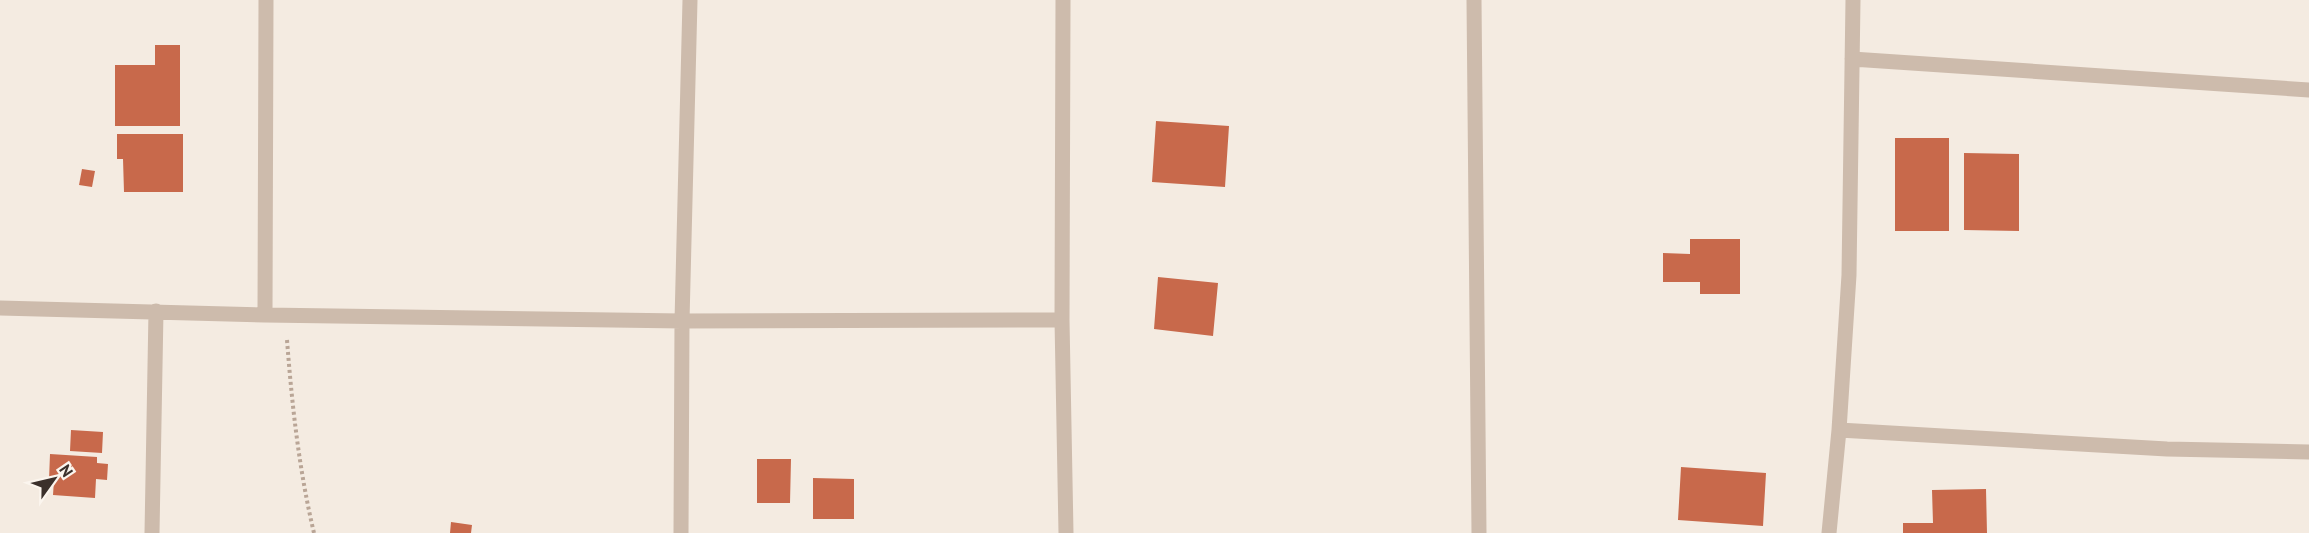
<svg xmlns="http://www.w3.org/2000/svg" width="2309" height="533" viewBox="0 0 2309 533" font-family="'PT Sans',sans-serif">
<rect width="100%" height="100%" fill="#f4ebe1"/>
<path fill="#c8694b" d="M155,45H180V126H115V65H155Z
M1156,121L1229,126L1225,187L1152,182Z
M117,134H183V192H124L123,159H117Z
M1895,138H1949V231H1895Z
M1964,153L2019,154V231L1964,230Z
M82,169L95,171L92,187L79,185Z
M1690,239H1740V294H1700V282H1663V253L1690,254Z
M1158,277L1218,283L1213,336L1154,329Z
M71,430L103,432L102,453L70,451Z
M50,454L97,457V463L108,464L107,480L96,479L95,498L53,495L54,480H49Z
M757,459H791L790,503H757Z
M1681,467L1766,473L1763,526L1678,520Z
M813,478L854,479V519H813Z
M1986,489L1987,533H1903V523H1933L1932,490Z
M451,522L472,525L471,533H450Z"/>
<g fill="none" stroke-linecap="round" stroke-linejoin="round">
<path stroke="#b9a596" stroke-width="4" stroke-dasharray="3 3" stroke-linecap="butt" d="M287,340C292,405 299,470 314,533"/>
<path stroke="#cdbbac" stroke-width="15" d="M1063,0L1062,320L1066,533
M1474,0L1479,533
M1852,59L2309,90
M0,308L265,315L682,321L1062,320
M265,315L266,0
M1839,430L2167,449L2309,452
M152,533L156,311
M681,533L682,321L690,0
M1829,533L1839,430L1849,275L1853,0"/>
</g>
<g transform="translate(54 479) rotate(56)" stroke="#fbf5ee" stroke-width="4.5" paint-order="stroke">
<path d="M0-4.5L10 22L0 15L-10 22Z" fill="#3b302b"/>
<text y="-9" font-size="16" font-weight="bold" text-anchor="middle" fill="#3b302b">N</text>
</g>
</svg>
